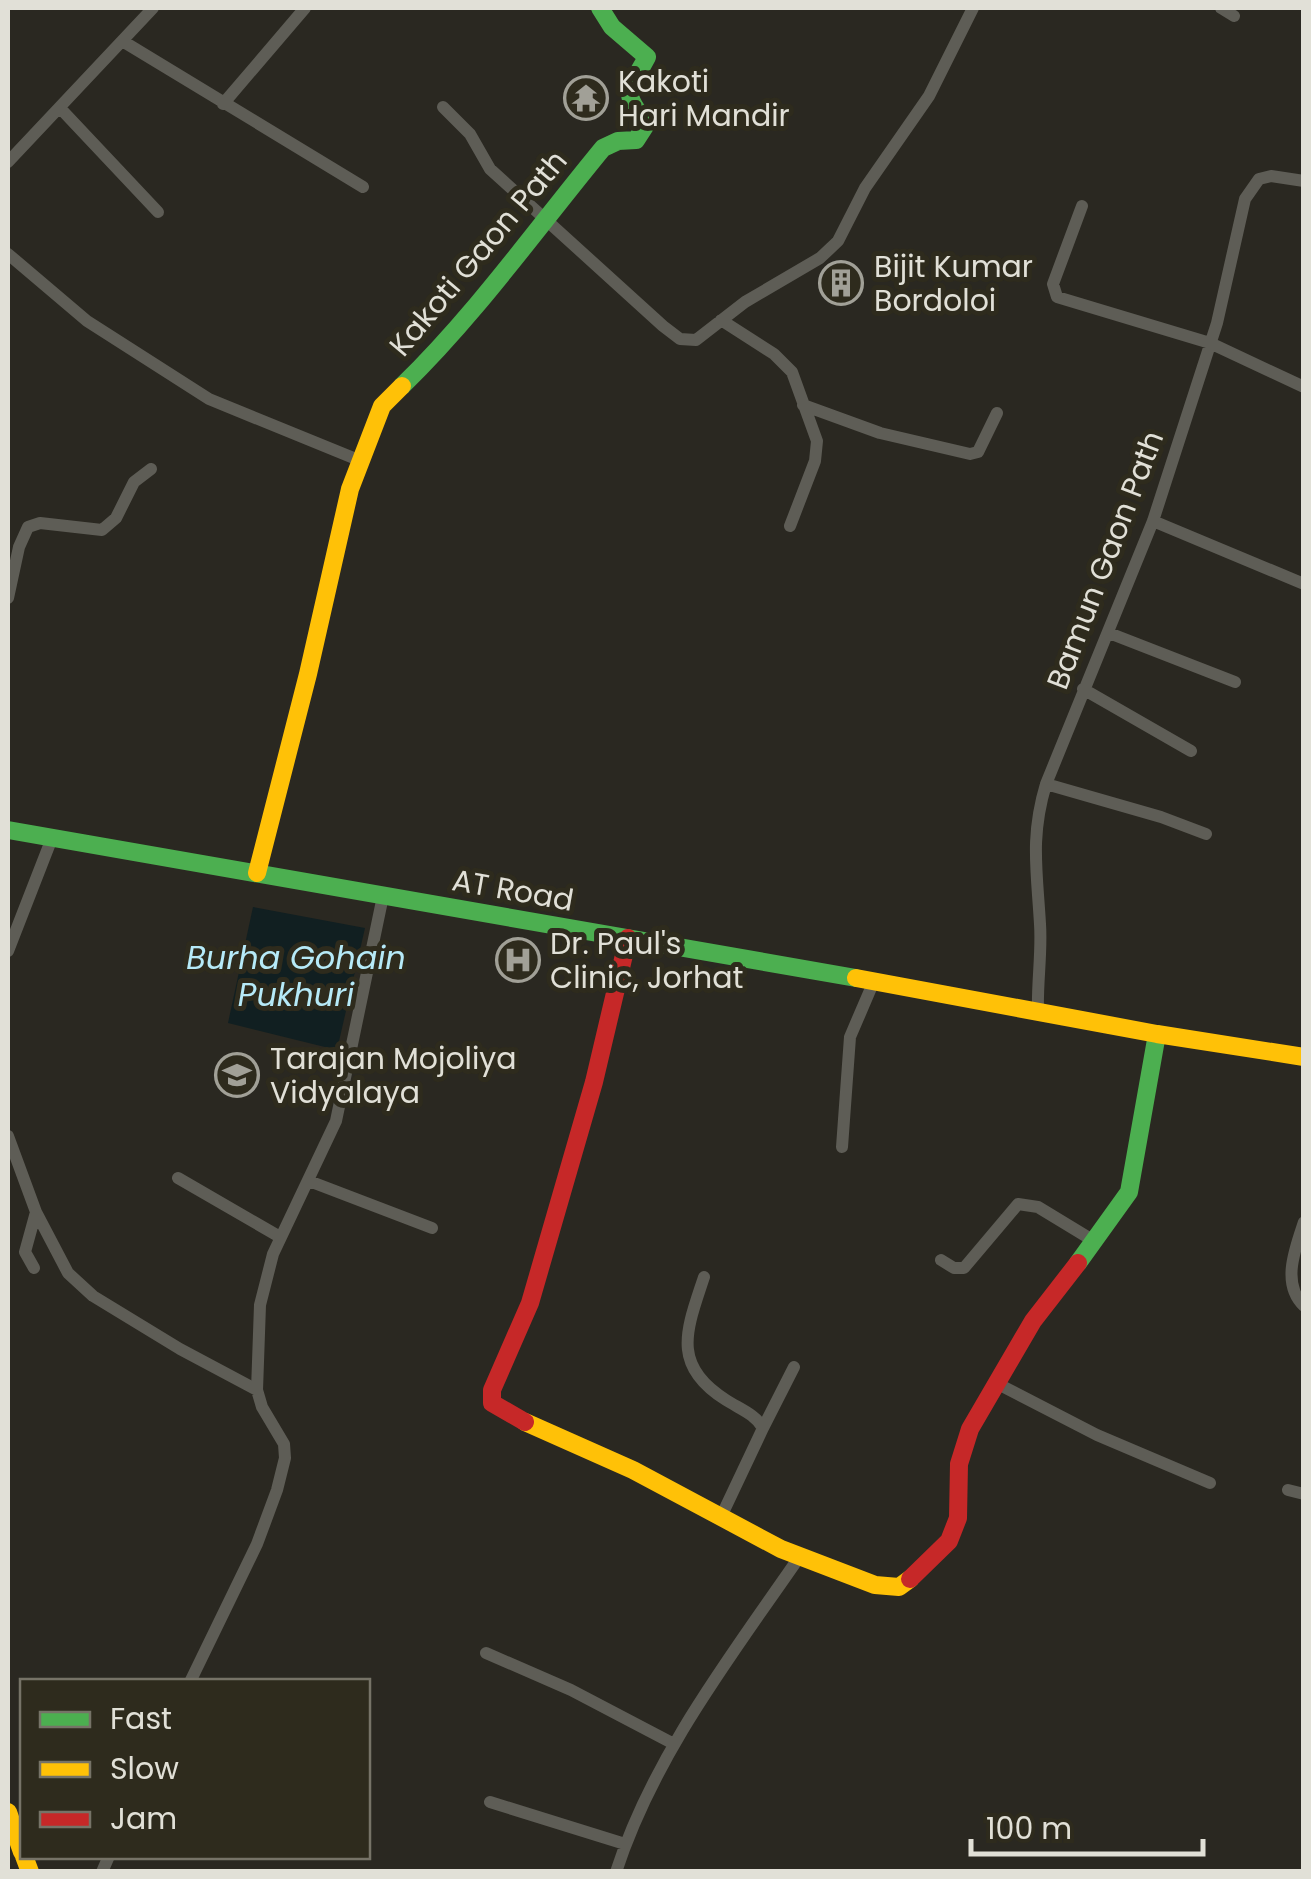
<svg xmlns="http://www.w3.org/2000/svg" width="1311" height="1879" viewBox="0 0 1311 1879" font-family="Poppins,sans-serif">
<rect width="100%" height="100%" fill="#2a2821"/>
<path fill="#111f21" d="M253,907L365,928L337,1050L228,1023Z"/>
<g fill="none" stroke-linecap="round" stroke-linejoin="round">
<path stroke="#5e5d56" stroke-width="12" d="M1221,8L1234,16
M124,42L363,187
M223,104L305,8
M443,107L470,134L490,169L663,326L680,339L696,340L745,302L820,258L838,241L865,188L929,96L973,8
M60,108L158,212
M8,162L153,8
M1082,206L1053,284L1057,297L1210,343L1304,387
M8,254L87,321L209,399L361,461
M721,320L774,354L792,372L817,441L815,461L790,526
M803,405L880,433L970,454L978,452L997,413
M1153,521L1304,584
M8,598L19,547L28,527L40,523L102,530L116,518L134,482L151,469
M1109,633L1235,682
M1083,689L1191,751
M1046,784L1161,817L1206,834
M8,951L52,838
M1038,1011C1037,982 1042,953 1040,924C1037,871 1030,837 1046,784L1153,521L1217,323L1245,199L1259,179L1271,176L1304,181
M8,1136L36,1212L25,1252L34,1268
M842,1147L850,1037L874,981
M178,1178L280,1237
M309,1181L432,1228
M36,1212L68,1273L93,1296L180,1349L257,1390
M1304,1222C1295,1249 1281,1284 1304,1306
M941,1260L954,1268H964L1018,1204L1038,1207L1094,1241
M704,1277C687,1329 670,1365 726,1400C740,1409 755,1414 763,1428L720,1519
M998,1384L1097,1435L1210,1483
M763,1428L794,1367
M1288,1490L1304,1494
M486,1653L571,1690L674,1744
M190,1682L257,1544L277,1490L285,1458L284,1444L262,1407L257,1390L260,1305L273,1254L336,1121L383,896
M490,1802L625,1844
M102,1872L109,1856
M616,1872C654,1755 731,1656 800,1556"/>
<path stroke="#4caf50" stroke-width="18" d="M402,386C476,314 537,228 603,148L618,141L636,140L647,123C620,91 629,91 647,57L612,27L600,8
M8,830L856,978
M1078,1263L1129,1192L1157,1034"/>
<path stroke="#ffc107" stroke-width="18" d="M257,873L308,674L350,489L382,406L402,386
M856,978L1157,1034L1304,1057
M525,1422L633,1470L781,1549L875,1585L899,1587L910,1579
M8,1812L22,1852
M24,1856L30,1872"/>
<path stroke="#c62828" stroke-width="18" d="M525,1422L492,1403V1390L530,1303L594,1082L628,938
M910,1579L949,1541L958,1518L959,1464L970,1429L1033,1321L1078,1263"/>
</g>
<defs>
<g id="temple-ring" transform="scale(2.25)"><circle r="9.5" fill="#2e2b1d" stroke="#a1a097" stroke-width="1.5"/><path d="M0-6L5-2H3V0L6.5 2.5H4V6H1.5V3h-3V6H-4V2.5H-6.5L-3 0V-2H-5Z" fill="#a1a097"/></g>
<g id="building-ring" transform="scale(2.25)"><circle r="9.5" fill="#2e2b1d" stroke="#a1a097" stroke-width="1.5"/><path d="M-4-6H4V6H1V3H-1V6H-4ZM-2.5-4.3h1.7v1.8h-1.7ZM.8-4.3h1.7v1.8H.8ZM-2.5-1h1.7V.8h-1.7ZM.8-1h1.7V.8H.8Z" fill="#a1a097"/></g>
<g id="hospital-ring" transform="scale(2.25)"><circle r="9.5" fill="#2e2b1d" stroke="#a1a097" stroke-width="1.5"/><path d="M-5-5h3v3.5h4V-5h3V5h-3V1.5h-4V5h-3Z" fill="#a1a097"/></g>
<g id="school-ring" transform="scale(2.25)"><circle r="9.5" fill="#2e2b1d" stroke="#a1a097" stroke-width="1.5"/><path d="M0-5L7-2L0 1L-7-2ZM-4 1L0 2.5L4 1V4Q0 6-4 4Z" fill="#a1a097"/></g>
</defs>
<g fill-rule="evenodd">
<use href="#temple-ring" x="586" y="98"/>
<use href="#building-ring" x="841" y="283"/>
<use href="#hospital-ring" x="518" y="960"/>
<use href="#school-ring" x="237" y="1075"/>
</g>
<g text-anchor="middle" dominant-baseline="central" stroke-width="10" stroke-linejoin="round" paint-order="stroke">
<g font-size="30" fill="#e1e0d7" stroke="#2e2b1d" text-anchor="start">
<text x="618" y="81">Kakoti<tspan x="618" dy="34">Hari Mandir</tspan></text>
<text x="874" y="266">Bijit Kumar<tspan x="874" dy="34">Bordoloi</tspan></text>
<text x="550" y="943">Dr. Paul's<tspan x="550" dy="34">Clinic, Jorhat</tspan></text>
<text x="270" y="1058">Tarajan Mojoliya<tspan x="270" dy="34">Vidyalaya</tspan></text>
</g>
<g font-size="30" fill="#e1e0d7" stroke="#2e2b1d">
<text transform="translate(478 253) rotate(-50)">Kakoti Gaon Path</text>
<text transform="translate(1105 560) rotate(-69)">Bamun Gaon Path</text>
<text transform="translate(513 890) rotate(10)">AT Road</text>
</g>
<g font-size="32" font-style="italic" fill="#b6eaf8" stroke="#2e2b1d">
<text x="296" y="957">Burha Gohain<tspan x="296" dy="37">Pukhuri</tspan></text>
</g>
</g>
<rect width="1311" height="1879" fill="none" stroke="#e1e0d7" stroke-width="20"/>
<rect x="20" y="1679" width="350" height="180" fill="#2e2b1d" stroke="#767367" stroke-width="2.5"/>
<rect x="40" y="1712" width="50" height="15" fill="#4caf50" stroke="#767367" stroke-width="2.5"/>
<text x="110" y="1729" font-size="30" fill="#e1e0d7">Fast</text>
<rect x="40" y="1762" width="50" height="15" fill="#ffc107" stroke="#767367" stroke-width="2.5"/>
<text x="110" y="1779" font-size="30" fill="#e1e0d7">Slow</text>
<rect x="40" y="1812" width="50" height="15" fill="#c62828" stroke="#767367" stroke-width="2.5"/>
<text x="110" y="1829" font-size="30" fill="#e1e0d7">Jam</text>
<path d="M971 1839v15h232v-15" fill="none" stroke="#e1e0d7" stroke-width="5"/>
<text x="986" y="1839" font-size="30" fill="#e1e0d7" stroke="#2e2b1d" stroke-width="8" paint-order="stroke">100 m</text>
</svg>
